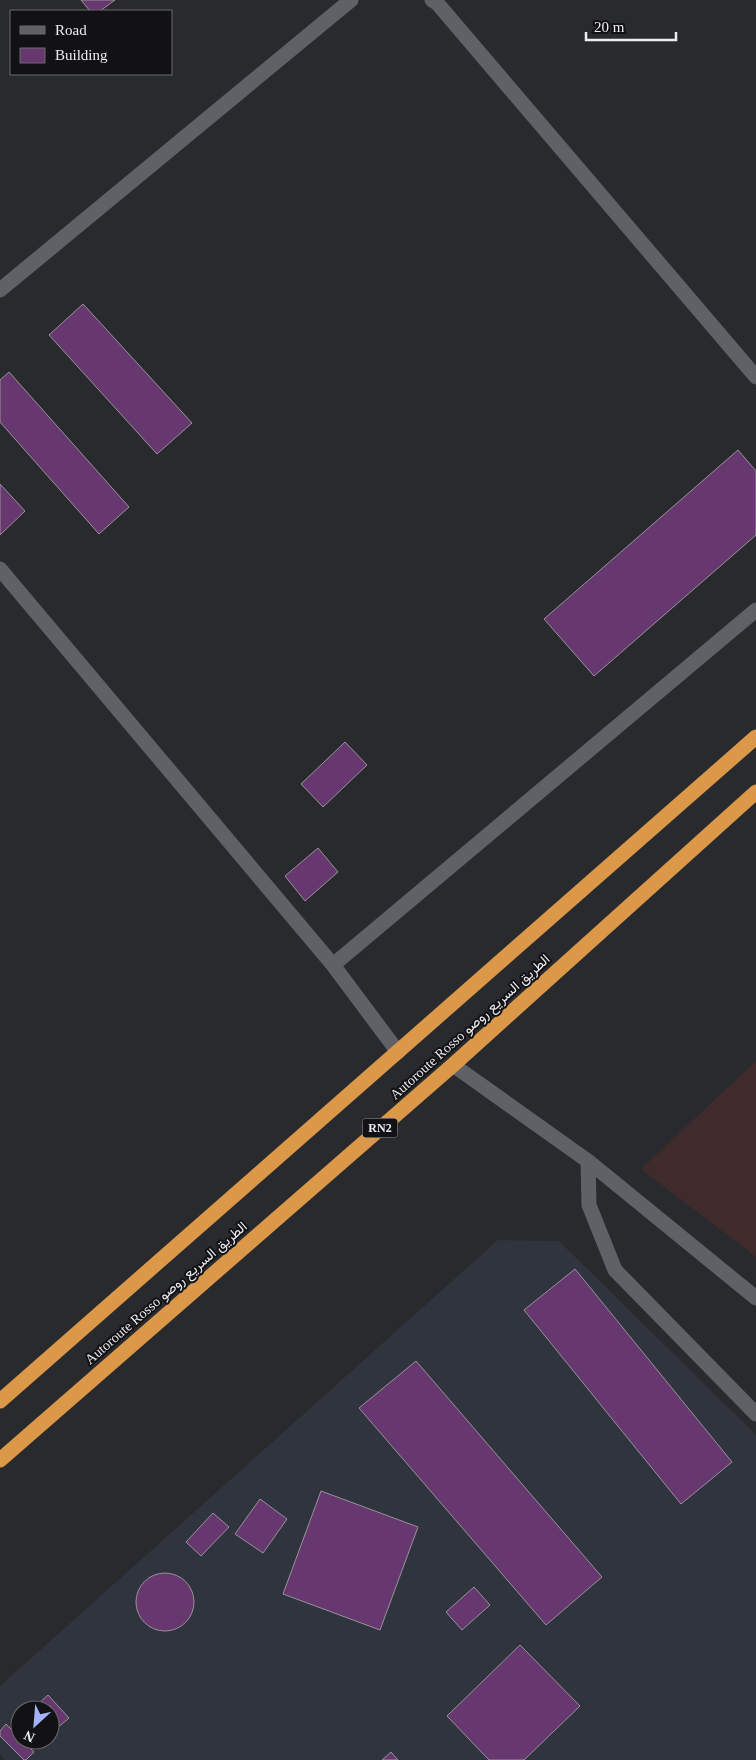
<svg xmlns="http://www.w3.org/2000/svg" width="756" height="1760" viewBox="0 0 756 1760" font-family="'Times New Roman',Vazirmatn,serif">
<rect width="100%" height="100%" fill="#282a2e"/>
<path fill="#3f2b2c" d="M756,1061V1257L641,1169Z"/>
<path fill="#30343e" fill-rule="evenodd" d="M498,1240L559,1241L756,1435V1760H5L0,1754V1686ZM20,1710H50V1740H20Z"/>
<path fill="#67386f" stroke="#979398" d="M81,0H115L100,11H90Z
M83,304L192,423L157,454L49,335Z
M9,372L129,507L99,534L0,422V380Z
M738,450L756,471V535L594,676L544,619Z
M0,484L25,511L0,535Z
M345,742L367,765L323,807L301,784Z
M318,848L338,872L305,901L285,876Z
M575,1269L732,1462L681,1504L524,1310Z
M416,1361L602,1577L546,1625L359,1408Z
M321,1491L418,1527L380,1630L283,1594Z
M260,1499L287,1519L263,1553L235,1534Z
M213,1513L229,1527L201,1556L186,1542Z
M136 1602a29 29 0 1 1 58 0a29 29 0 1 1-58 0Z
M474,1587L490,1605L462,1630L446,1612Z
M520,1645L580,1706L524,1760H489L447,1716Z
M48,1695L69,1718L56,1729L50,1722V1710H39L36,1706Z
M6,1724L20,1738V1740H22L34,1752L26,1760H24L0,1736V1731Z
M391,1752L398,1760H382Z"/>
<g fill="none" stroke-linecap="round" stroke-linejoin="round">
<path stroke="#5f6167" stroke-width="15" d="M432,0L437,3L756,377
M0,290L351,0
M0,569L333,965L398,1052
M333,965L756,610
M453,1065L588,1161L756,1298
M588,1161L589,1205L615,1270L756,1414"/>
<path stroke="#db9849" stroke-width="15" d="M0,1401L756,737
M0,1460L453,1065L756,792"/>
</g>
<g text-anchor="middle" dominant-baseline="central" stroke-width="4" stroke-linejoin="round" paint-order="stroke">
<rect fill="#121214" stroke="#ababae" stroke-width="1" x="362.5" y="1118.5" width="35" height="19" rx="4"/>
<g font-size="12" font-weight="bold" fill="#ecedf0">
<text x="380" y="1128">RN2</text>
</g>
<g font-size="14" fill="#ecedf0" stroke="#121214">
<text transform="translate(470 1027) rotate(-42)">Autoroute Rosso الطريق السريع روصو</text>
<text transform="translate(166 1293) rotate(-41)">Autoroute Rosso الطريق السريع روصو</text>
</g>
</g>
<rect x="10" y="10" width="162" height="65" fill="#121214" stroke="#696a6c"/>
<rect x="20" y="26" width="25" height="8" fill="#5f6167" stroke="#696a6c"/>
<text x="55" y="35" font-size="15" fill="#ecedf0">Road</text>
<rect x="20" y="48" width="25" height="15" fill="#67386f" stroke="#696a6c"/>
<text x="55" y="60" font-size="15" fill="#ecedf0">Building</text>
<g transform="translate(35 1725) rotate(206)"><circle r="24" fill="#121214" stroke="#696a6c"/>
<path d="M0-4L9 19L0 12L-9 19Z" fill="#a4b2fc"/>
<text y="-8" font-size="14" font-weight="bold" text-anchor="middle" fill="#ecedf0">N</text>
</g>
<path d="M586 32v8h90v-8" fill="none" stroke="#ecedf0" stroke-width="2.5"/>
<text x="594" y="32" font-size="15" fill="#ecedf0" stroke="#121214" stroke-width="4" paint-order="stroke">20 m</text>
</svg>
